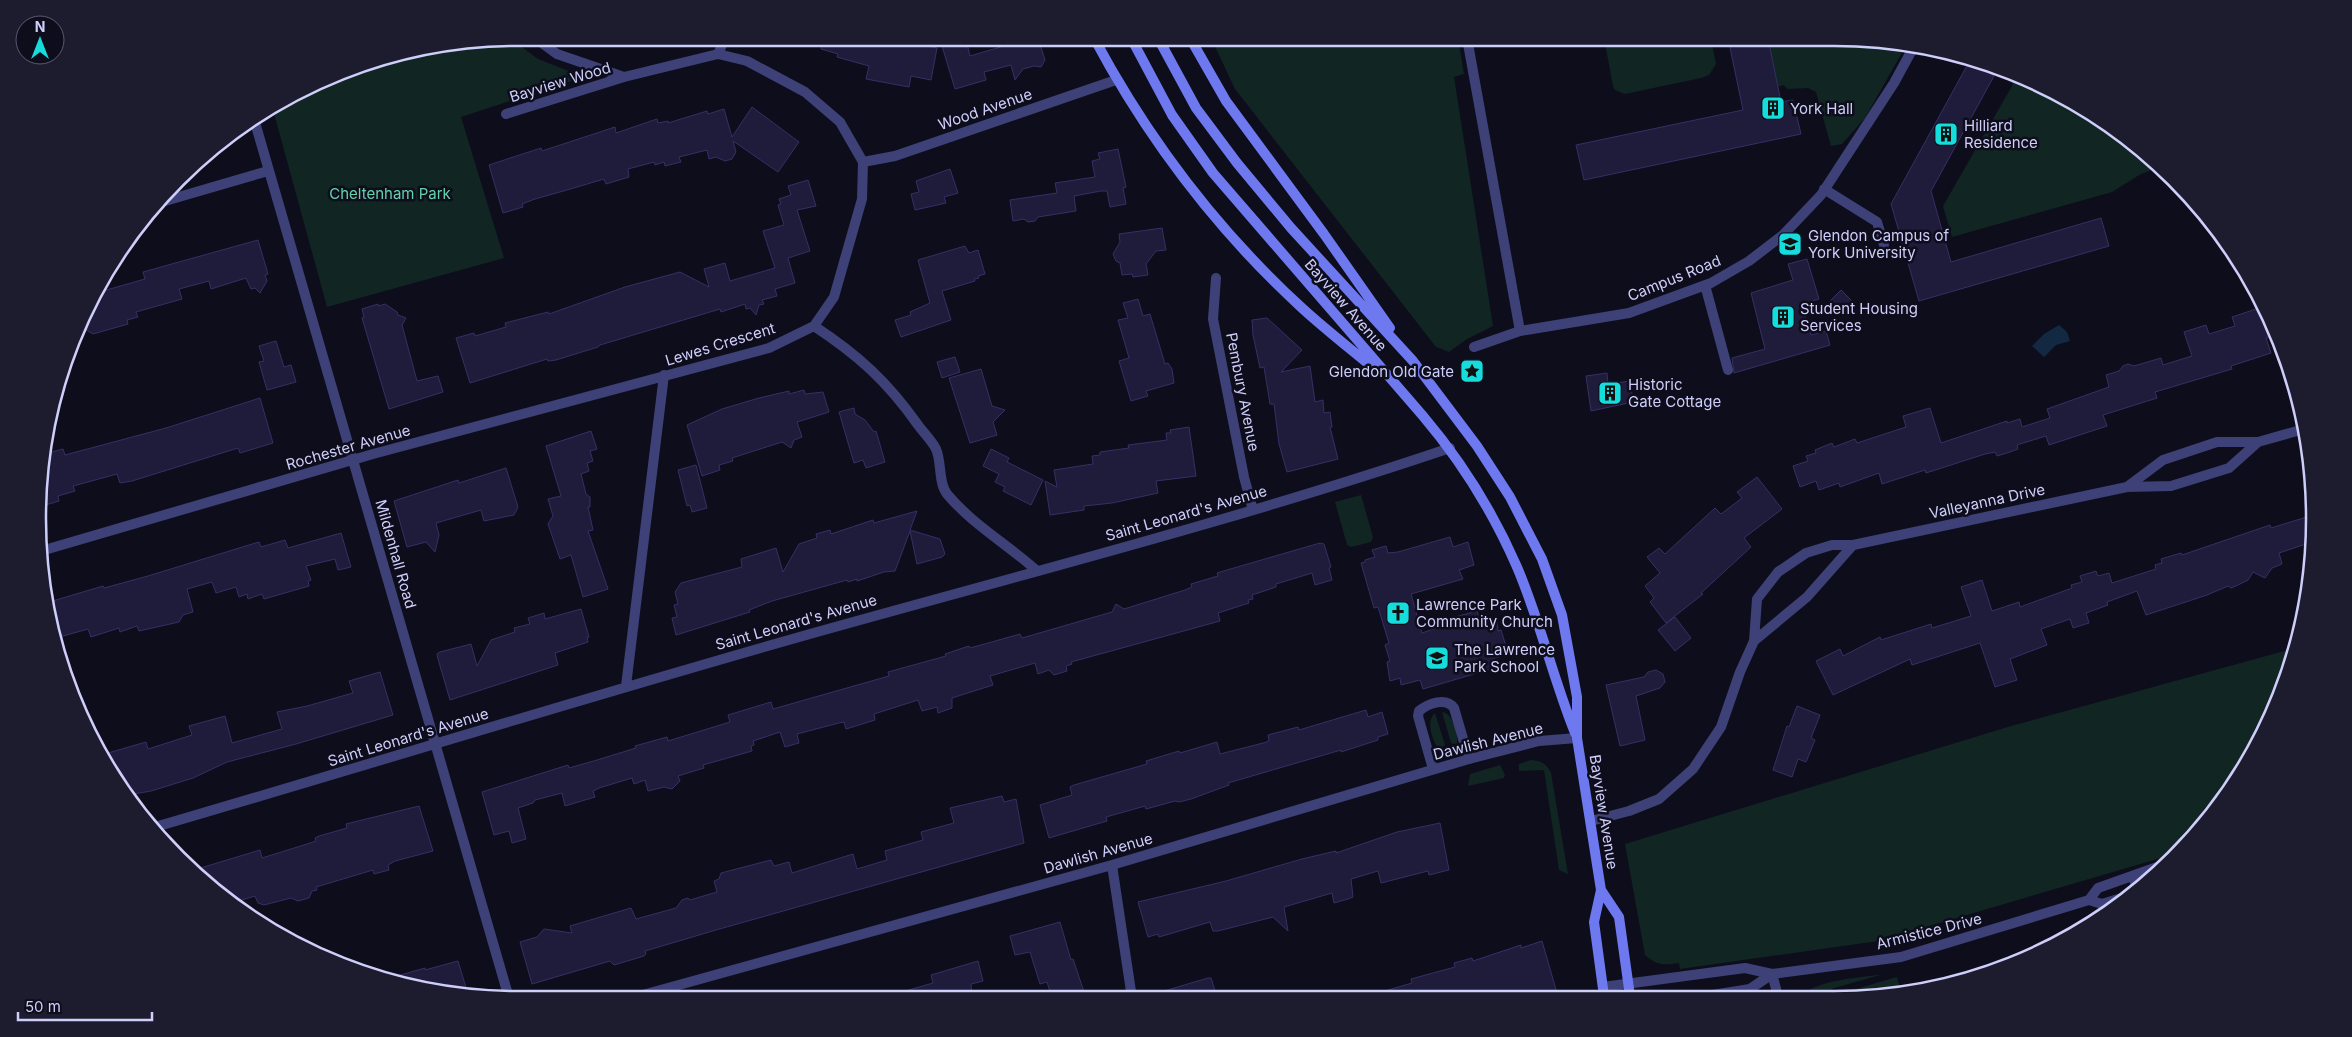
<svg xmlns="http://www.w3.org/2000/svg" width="2352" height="1037" viewBox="0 0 2352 1037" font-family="Inter,sans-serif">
<rect width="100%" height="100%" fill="#0e0d1c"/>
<path fill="#112523" d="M1211,38H1458L1464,74L1454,77L1493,326L1467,339L1449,352L1436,347L1235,89Z
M1604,38H1711L1716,64L1709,75L1701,78L1625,94L1615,90L1613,86Z
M1768,38H1834L1904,49L1865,118L1842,144L1831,146L1816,92L1808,88L1788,89L1783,85L1778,87Z
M511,39L538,59L584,77L461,117L504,258L327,307L272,106L364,63Z
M2014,75L2074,102L2151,157L2160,167L2141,174L2112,192L1952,237L1943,206L2012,86Z
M1361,495L1373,537L1371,542L1351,547L1347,545L1335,502Z
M2295,648L2289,673L2215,811L2171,855L1878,941L1680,969L1679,963C1664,965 1657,966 1645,955L1625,844L2011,726Z
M1442,712C1454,714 1458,734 1457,745L1451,743Z
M1435,713L1445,745L1439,750C1433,742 1425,721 1435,713Z
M1531,760C1542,761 1547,764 1551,773L1568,874L1559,870L1544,770L1519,771V764Z
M1500,765L1505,775L1504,778L1468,786L1470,774Z
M1884,974L1834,988L1822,996H1802C1817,979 1861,978 1884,974Z
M1897,977L1900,988L1887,993L1888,995L1831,996Z"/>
<path fill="#122941" d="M2059,325L2067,332L2070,341L2056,345L2044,357L2032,346L2044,334Z"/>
<path fill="#1f1b3b" stroke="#353065" d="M824,38H912L915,44L937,48L931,80L911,76L909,87L866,79L869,66L837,57L838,54L821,49Z
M1013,38H1038L1045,60L1041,67L1034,66L1023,69L1015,80L1011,65L984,72L986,80L955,89L942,46L966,40L970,56L1014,43Z
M1728,38H1768L1781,102L1793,100L1801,134L1584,180L1576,145L1743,110Z
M1969,62L1994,76L1931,191L1951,262L2101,218L2109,246L1919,301L1891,204Z
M752,107L799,142L778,172L733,141L736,152L732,159L725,161L716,157L709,159L707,150L679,157L681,162L665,166L664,162L655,165L654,162L628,169L629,177L606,184L604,179L567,190L535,199L522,204L523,207L503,213L489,165L541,148L542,151L615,127L616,133L657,119L658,123L668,121V123L707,111L708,114L724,109L732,137Z
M1118,149L1126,187L1123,188L1126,204L1110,207L1107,191H1101L1074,196L1076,211L1038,217L1035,221L1028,222L1024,219L1013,221L1010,200L1057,193L1055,183L1095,177L1092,161L1100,159L1098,153Z
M950,169L958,193L944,197L946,203L915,210L911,194L919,192L916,181Z
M808,180L816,206L797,210L810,251L788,258L795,283L775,289L777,296L762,300L764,304L759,305L756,315L750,308L746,309L745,304L721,312L720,309L600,345L598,347L556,360L548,361L547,359L470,383L456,338L474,333L475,336L506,327L505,323L548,312L549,314L625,287L680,272L709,287L704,269L725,263L730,281L775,268L763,231L784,225L778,205L781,204L779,199L791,195L788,186Z
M1162,228L1166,250L1156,251L1146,264L1148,275L1133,277L1132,274L1122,275L1120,263L1116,261L1113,254L1120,242L1119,234Z
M258,240L268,274L265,275L267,281L260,293L255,288L251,289L246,278L211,289L209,281L179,289L182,299L136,312L138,317L127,320L128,324L93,334L83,328L96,293L145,279L143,272Z
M965,246L969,253L978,250L985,274L978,276L979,278L974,279L975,281L942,291L951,320L901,337L895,320L911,315L910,312L930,303L918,260Z
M1807,259L1819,299L1801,304L1811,335L1826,331L1830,345L1734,373L1732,358L1765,349L1751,293L1793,280L1788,264Z
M1841,290L1852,301L1839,313L1829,302Z
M1138,299L1143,316L1150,314L1165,364L1168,363L1172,369L1174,383L1146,391L1148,396L1131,401L1119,361L1129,358L1118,320L1128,318L1123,303Z
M378,304L379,306L385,304L397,312L398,315L406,318L402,325L417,381L438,376L443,392L389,409L362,318L364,317L362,309Z
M2265,306L2276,334L2266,338L2271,353L2231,366L2232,369L2155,392L2157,398L2103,415L2107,426L2049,445L2046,436L2017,445L2018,449L2010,452L1997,456L1995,452L1985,454L1926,473L1925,470L1882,484L1879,473L1840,487L1839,483L1819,490L1816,481L1800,487L1793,466L1808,461L1806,456L1816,453L1815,450L1832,443L1834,447L1855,439L1857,443L1906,427L1903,416L1930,408L1941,443L2007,421V423L2020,419L2022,427L2050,418L2047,409L2109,387L2106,375L2119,371L2123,366L2128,364L2134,366L2161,358L2163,365L2192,356L2184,332L2206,325L2209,334L2235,326L2232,317Z
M1267,318L1302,350L1281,372L1310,366L1315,402L1323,400L1324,413L1330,412L1332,427H1330L1338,459L1287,472L1279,444L1274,404H1270L1264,367L1260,368L1253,335L1252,320Z
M276,341L284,367L291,365L296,382L267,390L259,362L264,361L259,346Z
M955,357L960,372L942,378L937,362Z
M981,369L992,406L1005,410L993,422L997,435L970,443L949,378Z
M1607,373L1608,384L1630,381L1633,402L1591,411L1586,376Z
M804,390L805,394L823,392L829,412L797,422L802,437L794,440L791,448L782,442L732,458L733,461L719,465L720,470L702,476L687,425L722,409L759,398L789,391V394Z
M260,398L273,443L240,453L238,448L132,481L120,483L117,474L73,486L75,491L58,496L59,501L39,507L44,454L63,449L65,455L166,428Z
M854,408L855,414L865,420L874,432L876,431L885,462L866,468L863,460L854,463L839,412Z
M1189,427L1196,476L1156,481L1158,493L1112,503L1084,506V510L1050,515L1045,481L1057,487L1054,470L1093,464L1092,456L1100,455V452L1129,448L1128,445L1167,440L1166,433H1171L1170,430Z
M591,431L597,449L590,451L593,461L587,463L589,471L581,474L586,494L590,497V507H588L593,530L588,531L608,589L583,597L571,555L560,559L548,524L553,516L548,499L561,496L546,446Z
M991,449L1009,458L1007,462L1043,480L1031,505L1003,491L1005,487L995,482L999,474L983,466Z
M696,465L707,508L692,512L690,505L687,506L678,470Z
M506,468L518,507L514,515L484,521L481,510L436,523L439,535L435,552L426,542L407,547L394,501L458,480L459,483Z
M1757,477L1782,509L1744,538L1751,547L1701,593L1703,594L1666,623L1650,602L1654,598L1645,586L1660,573L1647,557L1659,548L1665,554L1715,508L1721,514L1742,498L1737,492Z
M917,511L910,530L940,539L945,554L942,557L917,564L910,531L895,571L884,572L857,581V579L848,582L847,580L772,601L749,610L750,612L676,635L672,618L677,617L674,605L678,604L675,592L681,583L742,567L741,559L776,548L783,572L799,544L817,538L816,534L830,530L831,534L873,520L874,523Z
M2313,515L2312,542L2279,553L2282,564L2272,568L2265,578L2253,572L2248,580L2238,585L2231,588L2228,586L2207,595L2146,615L2137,591L2107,602L2108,605L2086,613L2089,623L2073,628L2070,619L2041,629L2047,645L2010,659L2017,680L1995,687L1980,643L1912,665L1910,659L1833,695L1816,661L1840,649L1843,656L1880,637L1881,640L1931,624L1932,628L1971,616L1961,587L1982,580L1992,611L2019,602L2020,607L2072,588L2071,585L2082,582L2080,576L2096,571L2098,576L2109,573L2112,583L2156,569L2155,565L2162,563L2161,559L2181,553L2182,555L2270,525L2271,528Z
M341,533L351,567L338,570L335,559L306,566L311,580L308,581L309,586L264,599L262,594L248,599L247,594L239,597L236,587L216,593L212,582L187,589L193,612L183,615L179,622L139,631L137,626L120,632L119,628L91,637L88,629L56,638L47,612L46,603L103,586L104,588L148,576L249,545L259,542L261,547L285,540L288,548Z
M1450,537L1453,547L1468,542L1474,565L1459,570L1463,579L1411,594L1422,633L1448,624L1447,619L1477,611L1482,626L1497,622L1498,631L1501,630L1506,646L1502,647L1506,655L1492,659L1494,668L1464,677L1423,689L1420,680L1401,685L1400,678L1390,681L1387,662L1390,661L1385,645L1389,643L1378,607L1374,608L1361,563L1365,562V560L1375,557L1372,550L1386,546L1388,553L1398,552Z
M1320,543L1324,544L1331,567L1329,568L1332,580L1315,585L1312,573L1276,584V587L1252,595L1253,599L1248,600L1249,603L1218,613L1220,621L1071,662L1072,664L1066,666L1067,671L1054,675L1049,670L1038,674L1035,663L990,676L993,685L952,698V708L938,713L937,707L922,711L918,700L874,714L875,720L846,729L844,722L839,723L797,734L799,743L785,747L780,732L753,741L754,745L751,746L752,751L703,765L704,768L678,776L680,781L672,789L664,787L648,791L645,780L634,784L632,778L599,788L593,791L595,797L565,806L562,793L535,800L533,803L518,808L526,839L512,843L509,831L494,835L482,792L568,765L569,768L597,760L636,748L635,746L649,742L667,737L668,741L730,722L728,715L771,702L773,709L889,676L888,672L946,656L945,654L969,646L970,648L981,645L1020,634L1022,638L1105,614L1112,612L1116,604L1124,609L1185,590L1192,587L1191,584L1218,576L1217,573L1227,570Z
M581,609L589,637H587L588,642L555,653L558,665L450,700L438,659L437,654L440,652L471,644L477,666L491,640L515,632L514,628L530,624L528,618L544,613L545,619Z
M1675,617L1691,638L1675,651L1658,630Z
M1656,670L1663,674L1665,682L1660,688L1636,696L1645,740L1620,746L1606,685L1644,677L1648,672Z
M380,672L393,715L296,744L227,762L193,778L151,791L128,795L101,755L146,742L148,749L192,735L189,726L225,716L232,743L282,729L277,712L307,706L353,693L349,681Z
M1797,706L1820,715L1811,738L1815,740L1806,762L1798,759L1792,777L1773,770L1787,726L1789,727Z
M1366,710L1368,717L1382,712L1388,734L1378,737V740L1341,752V750L1228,783L1229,785L1191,799L1179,802L1175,801L1146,809L1145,806L1106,817L1107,821L1049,838L1040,805L1072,795L1070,787L1074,785L1147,764L1146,761L1179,751L1180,753L1217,742L1220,754L1267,742L1269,740L1268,735L1298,727L1299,730Z
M1002,796L1004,802L1016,799L1024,843L716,930L645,951L646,954L644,956L614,965L610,961L532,984L520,942L537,937L544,929L572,933L570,926L631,908L636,919L676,908L682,900L688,898L690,900L717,892L714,881L719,879L721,873L771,860L774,866L789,862L792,873L853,854L857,869L887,860L885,851L923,840L921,832L954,823L950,808Z
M419,806L433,851L395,861L388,865L389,870L374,874L373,870L316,887L317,890L312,891L309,898L298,901L291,898L264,905L258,903L255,896L232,903L194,870L260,850L262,858L307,844L316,841L315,838L319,836L347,828L346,824Z
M1440,823L1449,870L1429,875L1428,871L1381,883L1378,871L1351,879L1353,897L1348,899L1334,903L1332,893L1284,907L1288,931L1273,917L1218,931H1213L1210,922L1159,937L1158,934L1148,937L1138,902L1226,881L1302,859L1336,851V853L1397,832Z
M1060,922L1071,960L1073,959L1086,998H1052L1047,982L1040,984L1030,952L1015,955L1010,936Z
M1542,941L1557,993L1545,996L1378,997V993L1412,983L1411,979L1455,967L1454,963L1472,958L1473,961L1521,945V948Z
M458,961L467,991L390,978L425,968V970Z
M978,961L983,981L971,984L972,998H896L895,994L933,983L931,975Z
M1208,978H1211L1217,997L1154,998V994Z"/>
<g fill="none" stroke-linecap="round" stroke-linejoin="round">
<path stroke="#3d4177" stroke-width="10" d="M1467,38L1520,331
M1824,189L1877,222L1884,245
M1705,285L1728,370
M1474,347L1520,331L1629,313L1711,283L1749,261L1783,235L1821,195L1894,83L1912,50
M1433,769L1418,716L1419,711C1429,703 1446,697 1454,708L1469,759
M2132,876L2138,888
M2089,900L2098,888L2160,866
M1772,974L1778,996
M1603,987L1745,968L1772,974L1901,957L2089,900L2102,904L2131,895
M1706,996L1750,989L1772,974"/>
<path stroke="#3d4177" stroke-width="10" d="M535,38L557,54L624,77
M718,54L725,38
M254,119L509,998
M863,162L895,156L1116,80
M165,201L268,171
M1216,278L1213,319L1244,477L1253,510
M814,326C858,355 887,381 918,425C924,433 932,441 936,449C942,462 938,483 947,494C972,524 1007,544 1036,570
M2127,487L2163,460L2217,442H2258L2304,429
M41,551L373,454L769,348L814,326L834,297L862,199L863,162L840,122L805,92L747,61L718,54L624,77L506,114
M1754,641L1757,599L1778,572L1806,553L1832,545H1853L2127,487L2171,486L2229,468L2258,442
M626,686L664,375
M1591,821L1629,811L1659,799L1693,769L1721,727L1740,672L1754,641L1807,597L1853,545
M152,828C371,764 590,696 810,634C1024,574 1240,519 1450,448
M1112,865L1132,998
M628,999L1112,865L1469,759L1539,741L1577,738"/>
<path stroke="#6e79f0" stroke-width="10" d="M1094,38C1148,139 1217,230 1302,308C1326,330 1352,350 1378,372
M1131,38L1172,115L1213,173L1423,416C1462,462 1493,512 1517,567C1540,621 1553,678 1575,733
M1158,38L1196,108L1237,163L1291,228L1413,361L1477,446L1510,497L1542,559L1562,615L1577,697V738L1601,890L1594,922L1604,996
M1190,38L1226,101L1324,234L1390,328
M1601,890L1619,917L1630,996"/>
</g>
<defs>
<g id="building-square" transform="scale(1.25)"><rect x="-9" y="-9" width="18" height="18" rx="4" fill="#16dddc" stroke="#0e0d1c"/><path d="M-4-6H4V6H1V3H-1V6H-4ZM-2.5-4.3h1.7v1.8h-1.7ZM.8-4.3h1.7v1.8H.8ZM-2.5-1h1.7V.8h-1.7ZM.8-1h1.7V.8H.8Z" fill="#111"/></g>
<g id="university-square" transform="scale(1.25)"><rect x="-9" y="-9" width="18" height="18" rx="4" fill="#16dddc" stroke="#0e0d1c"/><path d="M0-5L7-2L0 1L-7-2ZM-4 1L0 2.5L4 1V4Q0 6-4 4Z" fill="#111"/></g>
<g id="sight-square" transform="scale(1.25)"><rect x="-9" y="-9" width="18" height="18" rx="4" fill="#16dddc" stroke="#0e0d1c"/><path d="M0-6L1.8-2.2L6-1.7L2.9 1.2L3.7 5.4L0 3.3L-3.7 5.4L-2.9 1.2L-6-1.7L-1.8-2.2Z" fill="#111"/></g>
<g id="church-square" transform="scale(1.25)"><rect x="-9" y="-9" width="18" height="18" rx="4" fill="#16dddc" stroke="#0e0d1c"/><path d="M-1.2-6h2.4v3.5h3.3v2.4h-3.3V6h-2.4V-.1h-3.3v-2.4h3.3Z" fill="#111"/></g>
<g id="school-square" transform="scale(1.25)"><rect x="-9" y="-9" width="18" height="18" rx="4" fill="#16dddc" stroke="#0e0d1c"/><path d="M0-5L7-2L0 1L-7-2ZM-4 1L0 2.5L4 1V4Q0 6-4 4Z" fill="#111"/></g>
</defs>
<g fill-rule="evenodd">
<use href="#building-square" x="1773" y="108"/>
<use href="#building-square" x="1946" y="134"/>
<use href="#university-square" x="1790" y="244"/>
<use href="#building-square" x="1783" y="317"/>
<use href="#sight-square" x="1472" y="371"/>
<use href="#building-square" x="1610" y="393"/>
<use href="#church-square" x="1398" y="613"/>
<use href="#school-square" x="1437" y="658"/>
</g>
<g text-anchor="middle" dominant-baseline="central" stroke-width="5" stroke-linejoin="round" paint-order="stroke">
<g font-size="15" fill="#cecefa" stroke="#0e0d1c">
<text transform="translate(560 82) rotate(-17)">Bayview Wood</text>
<text transform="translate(985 109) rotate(-19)">Wood Avenue</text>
<text transform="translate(1674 278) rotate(-22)">Campus Road</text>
<text transform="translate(1346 305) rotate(49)">Bayview Avenue</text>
<text transform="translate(720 344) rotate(-17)">Lewes Crescent</text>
<text transform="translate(1243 392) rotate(79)">Pembury Avenue</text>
<text transform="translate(348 447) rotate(-16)">Rochester Avenue</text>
<text transform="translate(1987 501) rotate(-12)">Valleyanna Drive</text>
<text transform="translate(1186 513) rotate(-16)">Saint Leonard's Avenue</text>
<text transform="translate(396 554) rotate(74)">Mildenhall Road</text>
<text transform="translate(796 622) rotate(-16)">Saint Leonard's Avenue</text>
<text transform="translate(408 737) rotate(-17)">Saint Leonard's Avenue</text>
<text transform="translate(1488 741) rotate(-14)">Dawlish Avenue</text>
<text transform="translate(1604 812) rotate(81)">Bayview Avenue</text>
<text transform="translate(1098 853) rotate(-16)">Dawlish Avenue</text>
<text transform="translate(1929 931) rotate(-14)">Armistice Drive</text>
</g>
<g font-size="15" fill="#cecefa" stroke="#0e0d1c" text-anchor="start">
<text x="1790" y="108">York Hall</text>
<text x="1964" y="125">Hilliard<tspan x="1964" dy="17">Residence</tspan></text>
<text x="1808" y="235">Glendon Campus of<tspan x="1808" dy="17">York University</tspan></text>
<text x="1800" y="308">Student Housing<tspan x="1800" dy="17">Services</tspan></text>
<text x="1454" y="371" text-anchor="end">Glendon Old Gate</text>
<text x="1628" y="384">Historic<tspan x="1628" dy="17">Gate Cottage</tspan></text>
<text x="1416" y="604">Lawrence Park<tspan x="1416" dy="17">Community Church</tspan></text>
<text x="1454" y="649">The Lawrence<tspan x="1454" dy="17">Park School</tspan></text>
</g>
<g font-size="15" fill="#62d2aa" stroke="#0e0d1c">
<text x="390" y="193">Cheltenham Park</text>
</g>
</g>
<path d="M0 0H2352V1037H0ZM518 46H1834A472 472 0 0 1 2306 518V519A472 472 0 0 1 1834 991H518A472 472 0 0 1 46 519V518A472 472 0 0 1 518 46Z" fill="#1d1c2e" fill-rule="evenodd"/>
<path fill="none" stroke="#cecefa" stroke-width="2.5" d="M518 46H1834A472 472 0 0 1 2306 518V519A472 472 0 0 1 1834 991H518A472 472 0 0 1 46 519V518A472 472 0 0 1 518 46Z"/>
<g transform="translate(40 40)"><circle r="24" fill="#0e0d1c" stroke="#5b5a75"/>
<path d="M0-4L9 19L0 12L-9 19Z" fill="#16dddc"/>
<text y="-8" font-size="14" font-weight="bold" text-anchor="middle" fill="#cecefa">N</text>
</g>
<path d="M18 1012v8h134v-8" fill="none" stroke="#cecefa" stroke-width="2.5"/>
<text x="25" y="1012" font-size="15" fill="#cecefa" stroke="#0e0d1c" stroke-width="4" paint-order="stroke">50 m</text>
</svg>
